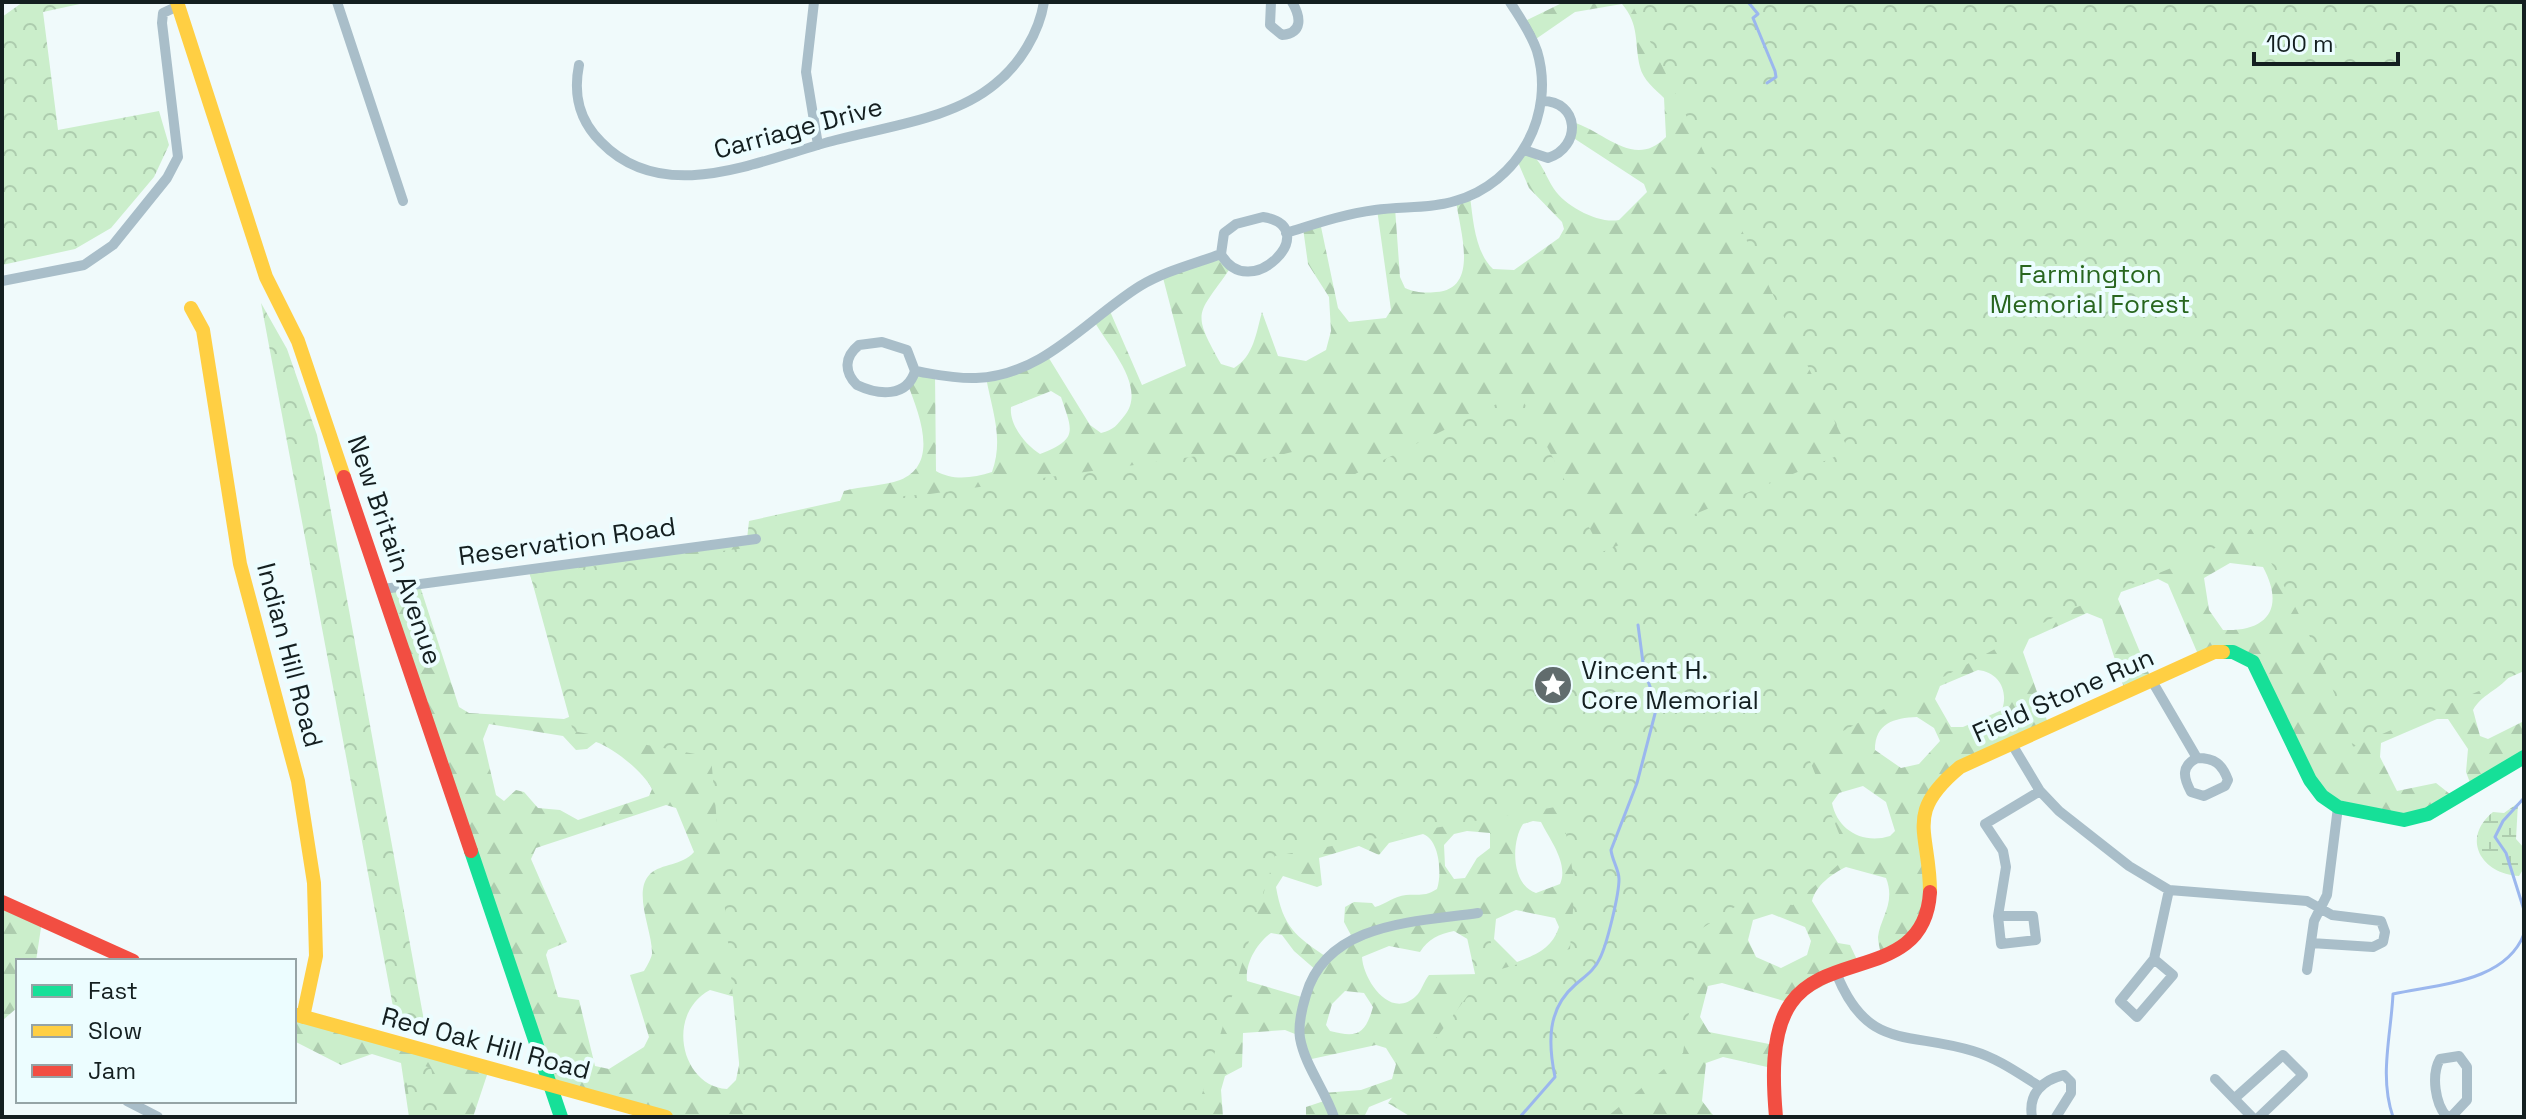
<svg xmlns="http://www.w3.org/2000/svg" width="2526" height="1119" viewBox="0 0 2526 1119" font-family="'Space Grotesk',sans-serif">
<defs>
<pattern id="forest-firs" width="22" height="20" patternUnits="userSpaceOnUse" patternTransform="scale(2)"><rect width="22" height="20" fill="#cbeecb"/><path d="M5 1l3.5 6h-7zM16 11l3.5 6h-7z" fill="#adccae"/></pattern>
<pattern id="wetland-marsh" width="20" height="14" patternUnits="userSpaceOnUse" patternTransform="scale(2)"><rect width="20" height="14" fill="#cbeecb"/><path d="M1 5h8M5 5V1M11 12h8M15 12V8" fill="none" stroke="#adccae"/></pattern>
<pattern id="park-crowns" width="20" height="18" patternUnits="userSpaceOnUse" patternTransform="scale(2)"><rect width="20" height="18" fill="#cbeecb"/><path d="M2 6a3 3 0 1 1 6 0M12 15a3 3 0 1 1 6 0" fill="none" stroke="#adccae"/></pattern>
</defs>
<rect width="100%" height="100%" fill="#f0fafb"/>
<path fill="url(#forest-firs)" fill-rule="evenodd" d="M1564,2H2524L2514,669C2504,689 2483,692 2473,710L2480,736L2488,739L2524,721V757L2472,788L2466,772L2468,749L2448,719H2437L2381,743L2380,757L2397,791L2436,783L2455,798L2404,820L2322,796L2264,680L2233,652L2200,659L2168,584L2158,579L2121,592L2118,599L2152,681L2126,694L2102,619L2087,613L2029,639L2023,652L2050,729L1960,767L1926,796L1924,924L1881,958C1881,952 1878,943 1878,937C1880,918 1896,903 1886,878L1846,867C1832,874 1816,885 1812,901L1838,943L1850,945L1860,966L1791,1003L1722,983L1708,986L1700,1017L1709,1032L1779,1046L1776,1069L1723,1057L1706,1063L1702,1101L1713,1115L1730,1117H1423L1401,1094L1369,1107L1364,1117H1306V1107L1327,1100L1323,1093L1361,1090L1392,1079L1396,1064L1386,1048L1376,1045L1307,1060L1300,1036L1285,1030L1243,1033L1242,1067L1225,1076L1221,1090L1223,1117H668L550,1086L383,589L419,583L459,707L469,713L564,719L574,715L573,706L528,569L733,541L838,506L844,491C861,486 884,486 900,480C940,464 919,414 908,385L915,371L935,374L936,471C953,481 973,478 992,472C1004,438 992,411 986,377L1047,355L1090,425L1101,433C1114,430 1117,425 1125,415C1147,387 1108,346 1094,321L1109,309L1142,385L1186,366L1162,274L1221,254L1231,267C1198,316 1190,309 1221,364L1234,368C1254,356 1256,333 1262,312L1278,356L1306,361L1326,350L1331,331L1329,297L1308,264L1303,228L1320,222L1338,308L1349,322L1386,318L1391,310L1377,209L1395,208L1400,277L1405,288C1417,293 1424,293 1436,292C1480,289 1460,231 1456,201L1470,196C1473,220 1475,252 1493,269L1514,270L1559,238L1564,229L1562,222L1529,188L1517,160L1524,150C1542,159 1543,172 1554,189C1566,207 1599,224 1619,220L1647,192L1644,184L1572,137V122C1605,131 1634,170 1666,137L1664,98C1655,89 1643,80 1640,67C1634,42 1640,25 1622,4L1575,12L1533,41L1523,22ZM1051,391L1061,397C1073,432 1078,439 1040,454C1026,445 1009,425 1011,407ZM2230,563L2263,567C2285,608 2268,632 2223,630L2209,610L2204,578ZM1978,670C1998,672 2009,690 2002,710L1963,727H1951L1935,699L1940,686ZM1917,717L1934,728L1940,741L1919,764L1901,768L1875,750C1875,723 1894,718 1917,717ZM489,724L563,736L576,750L587,749L596,742C612,747 644,772 652,789L649,796L578,820L560,810L538,808L524,792L516,790L504,801L496,795L483,739ZM1863,786L1886,802L1895,831L1890,836C1862,845 1837,829 1832,803L1839,793ZM666,805L676,808L694,852C682,866 662,863 650,874C632,892 653,932 652,954C651,959 647,966 644,971L630,975L649,1037L644,1047L609,1069L595,1066L579,1000L558,997L546,955L548,950L567,942L531,859L536,848ZM1533,821L1541,822C1550,840 1569,864 1560,884L1536,893C1511,885 1511,842 1523,824ZM1467,831L1490,833V848L1477,858L1465,878L1454,879L1445,866L1444,845L1454,834ZM1423,834C1440,840 1442,875 1437,889C1424,897 1419,894 1406,895C1394,896 1386,904 1375,907L1372,903L1354,902L1345,907L1344,922L1353,939L1328,958C1295,936 1283,927 1276,887L1283,876L1317,887L1322,885L1319,858L1359,846L1379,855L1389,843ZM1516,910L1555,918L1559,927C1552,948 1538,954 1517,962L1494,939L1496,919ZM1772,914L1805,927L1811,941L1807,955L1781,968L1756,957L1748,940L1753,920ZM1454,931L1486,950L1480,974L1429,975C1424,981 1421,992 1416,996C1390,1021 1363,979 1362,957L1389,946L1420,952C1428,939 1439,934 1454,931ZM1271,933L1282,935L1294,951L1317,971L1305,998L1247,981C1245,963 1257,943 1271,933ZM710,990L742,999L750,1012L736,1080L727,1089C681,1086 665,1014 710,990ZM1345,991L1364,993L1373,1007C1365,1035 1357,1038 1330,1031L1326,1025L1332,1004Z
M2,902L42,921L36,961H18V1007L3,1020L2,1074Z
M294,1014L489,1069L473,1117H409L401,1063L372,1054L341,1065L294,1041Z"/>
<path fill="url(#wetland-marsh)" d="M2518,803L2516,839L2524,848V868L2519,876C2482,874 2460,839 2493,812L2504,813Z"/>
<path fill="url(#park-crowns)" d="M23,2H89L43,12L58,130L159,111L169,145L154,177L111,228L75,249L2,265V17Z
M1631,2H2524V671L2353,747C2330,671 2293,597 2251,529L2200,556L2058,615L1806,751L1848,856L1793,905L1744,901L1701,929L1683,1053L1607,1117H1411L1388,1103L1477,983L1466,933L1489,935L1498,970L1570,949L1575,884L1561,806L1275,856L1195,1117H744L711,757L573,731L530,574L746,548L749,521L839,501L930,494L1233,451L1244,464L1316,446L1347,478L1519,393L1602,552L1849,451Z
M261,303L287,349L317,435L427,1037L397,1028Z
M403,1059L431,1068L441,1117H412Z"/>
<g fill="none" stroke-linecap="round" stroke-linejoin="round">
<path stroke="#9bb7ee" stroke-width="3" d="M1748,2L1758,14L1753,18L1775,71L1776,77L1767,83
M2524,798L2503,821L2495,837L2506,853L2524,910
M1520,1117L1555,1077C1548,1043 1547,1009 1575,985C1584,977 1595,970 1600,958C1607,944 1619,895 1619,879C1619,870 1612,860 1611,850L1637,783L1657,706L1644,670L1638,625
M2393,1117C2379,1076 2391,1036 2393,994C2437,984 2505,983 2524,934"/>
<path stroke="#a9bec9" stroke-width="10" d="M337,2L403,201
M814,2L806,72L818,145
M1271,2L1270,25L1282,35C1303,33 1301,17 1292,2
M579,65C573,95 579,120 601,142C665,208 761,159 836,140C888,126 953,119 995,84C1020,64 1039,33 1044,2
M1524,150L1548,158C1582,147 1580,100 1541,101
M1263,217C1326,227 1249,306 1221,254L1224,233L1236,224Z
M1286,233C1315,224 1344,214 1375,210C1402,206 1429,209 1455,201C1519,183 1556,114 1537,51C1531,33 1520,18 1510,2
M2,281L84,265L113,245L167,178L178,157L162,23L163,13L178,6
M915,371C907,398 878,395 857,385C844,372 844,357 859,345L882,342L907,350L915,371C934,374 956,379 976,378C1043,376 1087,319 1140,286C1165,271 1194,264 1221,254
M383,589L756,539
M2152,681L2197,758C2215,758 2222,764 2228,780L2225,786L2204,796L2191,792C2183,777 2181,766 2197,758
M2013,746L2040,791L2059,811L2129,866L2169,890L2307,901L2332,915L2381,921L2385,932L2383,942L2373,947L2311,943
M1998,916H2033L2036,940L2001,944L1998,916L2006,867L2003,851L1985,824L2040,791
M2154,959L2173,975L2137,1017L2120,1001L2154,959L2169,890
M2307,970L2314,921L2327,895L2338,807
M1837,975C1868,1051 1908,1031 1973,1051C1997,1058 2018,1073 2039,1086
M2215,1079L2252,1117
M2235,1098L2283,1055L2303,1075L2259,1117
M127,1101L158,1117
M1334,1117C1325,1090 1305,1066 1300,1038C1298,1024 1302,1008 1306,995C1327,922 1416,922 1478,913
M2032,1117C2028,1094 2042,1080 2064,1075L2071,1082V1093L2056,1117
M2447,1117C2435,1104 2431,1075 2440,1059L2459,1056L2467,1067V1100L2451,1117"/>
<path stroke="#16e098" stroke-width="14" d="M2223,652H2233L2253,662L2310,780L2322,796L2338,807L2404,820L2428,814L2524,757
M471,851L561,1117"/>
<path stroke="#ffcf43" stroke-width="14" d="M177,2L266,277L298,341L344,477
M191,308L203,330L240,564L298,781L314,883L316,956L303,1017
M1930,892C1930,831 1903,814 1960,767L2214,652H2223
M297,1015L666,1117"/>
<path stroke="#f24e42" stroke-width="14" d="M344,477L471,851
M2,902L133,961
M1776,1117C1773,1083 1770,1033 1791,1003C1828,950 1925,979 1930,892"/>
</g>
<defs>
<g id="sight-disc" transform="scale(2)"><circle r="9.5" fill="#616c6d" stroke="#ecfdff"/><path d="M0-6L1.8-2.2L6-1.7L2.9 1.2L3.7 5.4L0 3.3L-3.7 5.4L-2.9 1.2L-6-1.7L-1.8-2.2Z" fill="#fff"/></g>
</defs>
<g fill-rule="evenodd">
<use href="#sight-disc" x="1553" y="685"/>
</g>
<g text-anchor="middle" dominant-baseline="central" stroke-width="8" stroke-linejoin="round" paint-order="stroke">
<g font-size="26" fill="#141f20" stroke="#ecfdff">
<text transform="translate(798 128) rotate(-15)">Carriage Drive</text>
<text transform="translate(567 541) rotate(-8)">Reservation Road</text>
<text transform="translate(395 550) rotate(71)">New Britain Avenue</text>
<text transform="translate(290 655) rotate(75)">Indian Hill Road</text>
<text transform="translate(2063 695) rotate(-24)">Field Stone Run</text>
<text transform="translate(486 1043) rotate(15)">Red Oak Hill Road</text>
</g>
<g font-size="26" fill="#28661f" stroke="#ecfdff">
<text x="2090" y="274">Farmington<tspan x="2090" dy="30">Memorial Forest</tspan></text>
</g>
<g font-size="26" fill="#141f20" stroke="#ecfdff" text-anchor="start">
<text x="1581" y="670">Vincent H.<tspan x="1581" dy="30">Core Memorial</tspan></text>
</g>
</g>
<rect width="2526" height="1119" fill="none" stroke="#141f20" stroke-width="8"/>
<rect x="16" y="959" width="280" height="144" fill="#ecfdff" stroke="#96a4a6" stroke-width="2"/>
<rect x="32" y="985" width="40" height="12" fill="#16e098" stroke="#96a4a6" stroke-width="2"/>
<text x="88" y="999" font-size="24" fill="#141f20">Fast</text>
<rect x="32" y="1025" width="40" height="12" fill="#ffcf43" stroke="#96a4a6" stroke-width="2"/>
<text x="88" y="1039" font-size="24" fill="#141f20">Slow</text>
<rect x="32" y="1065" width="40" height="12" fill="#f24e42" stroke="#96a4a6" stroke-width="2"/>
<text x="88" y="1079" font-size="24" fill="#141f20">Jam</text>
<path d="M2254 52v12h144v-12" fill="none" stroke="#141f20" stroke-width="4"/>
<text x="2266" y="52" font-size="24" fill="#141f20" stroke="#ecfdff" stroke-width="6" paint-order="stroke">100 m</text>
</svg>
